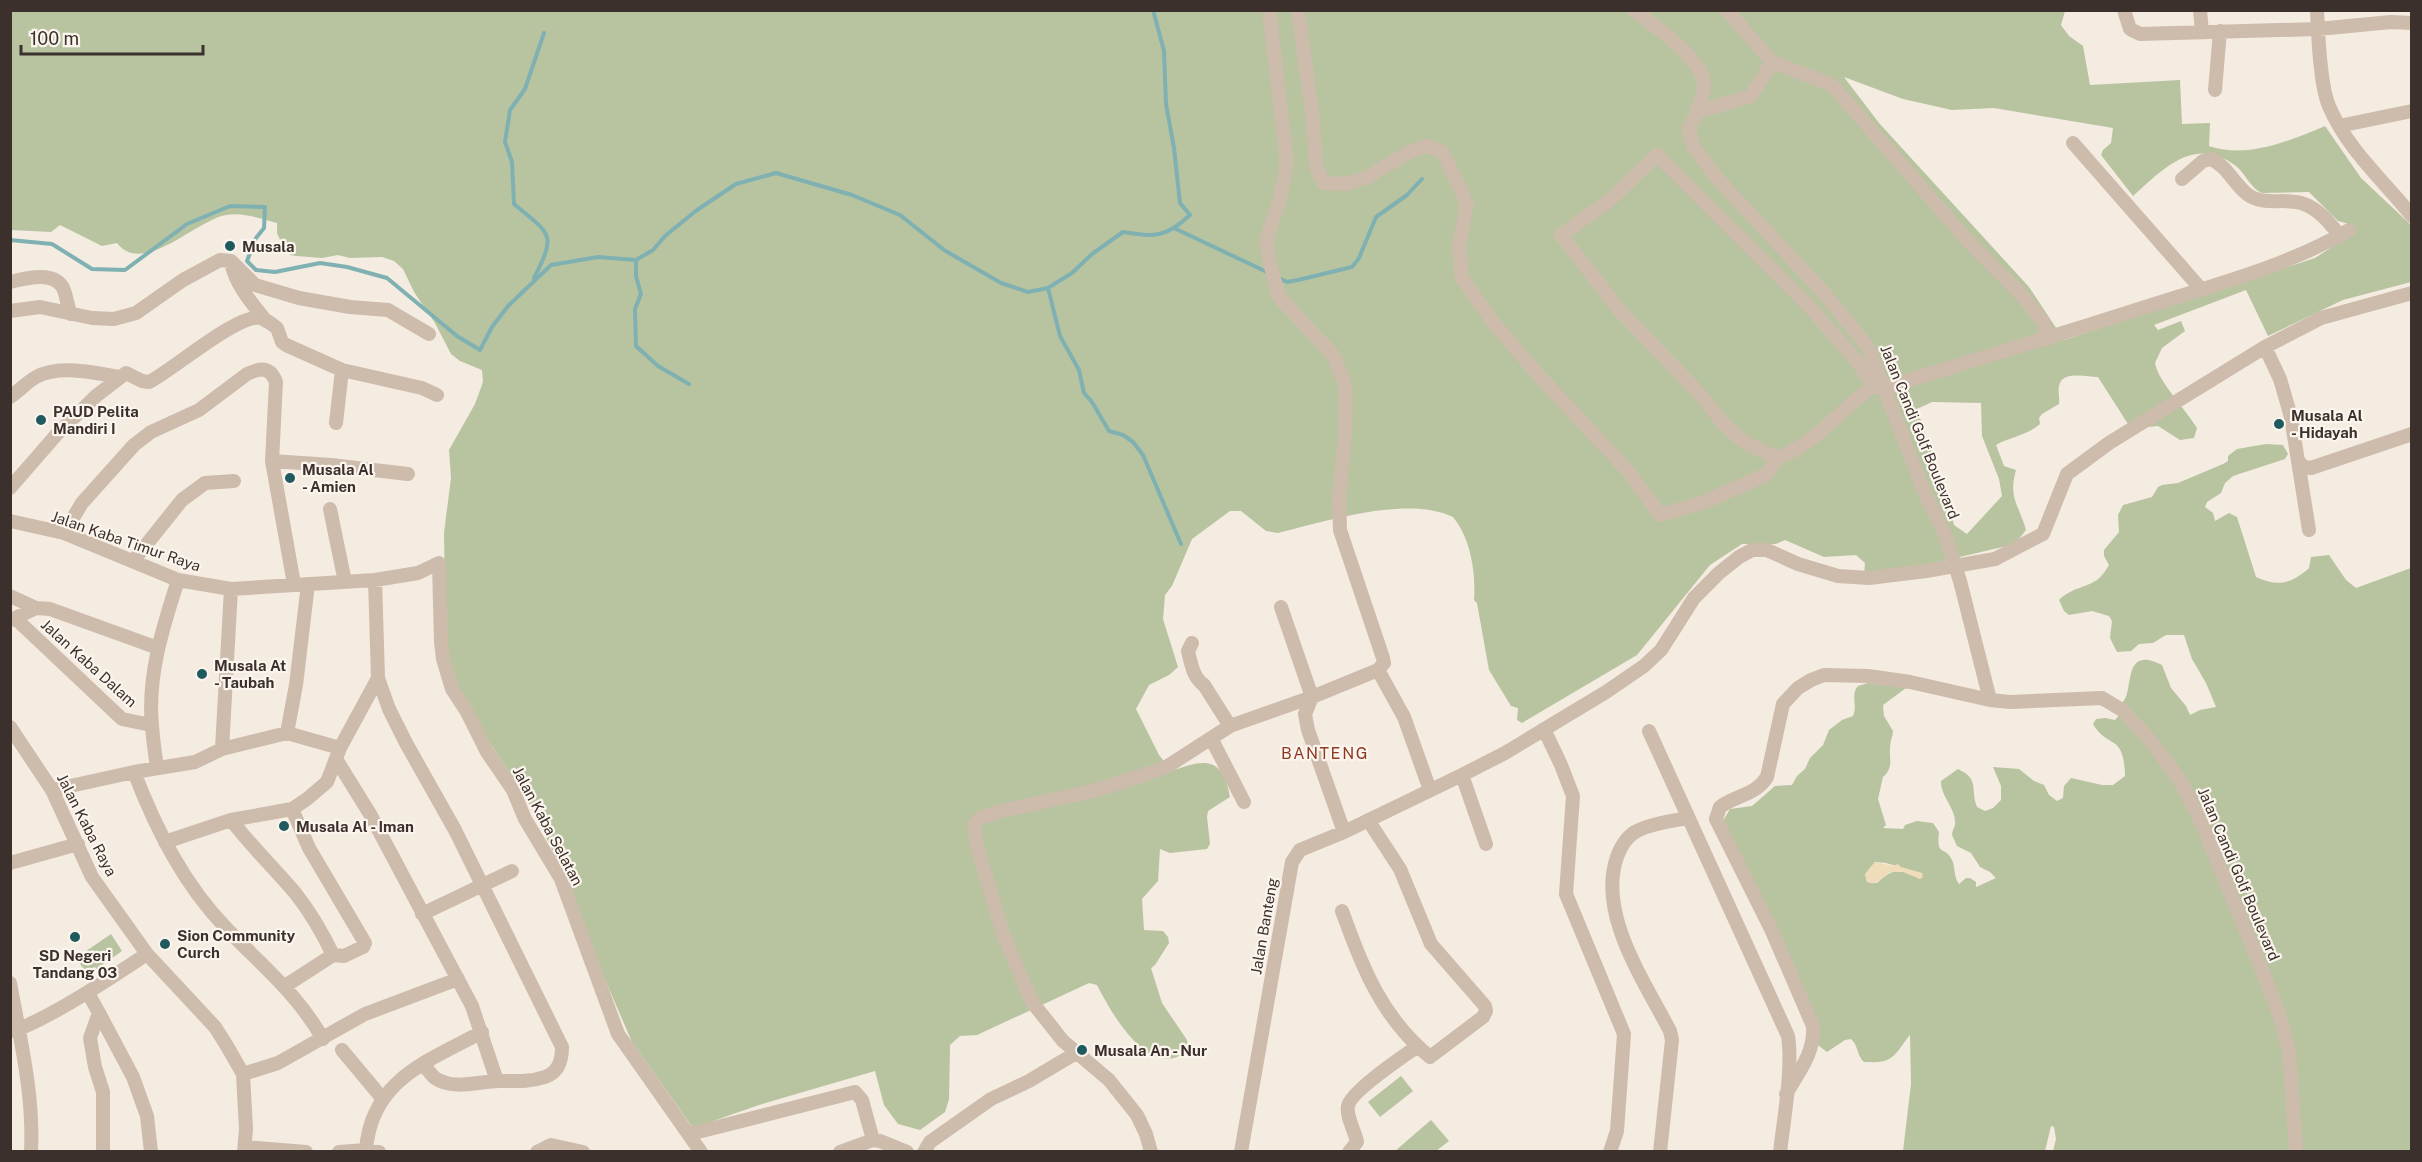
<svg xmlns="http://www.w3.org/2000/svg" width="2422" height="1162" viewBox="0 0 2422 1162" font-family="'Public Sans',sans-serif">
<rect width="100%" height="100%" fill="#f4ebe1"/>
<path fill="#b8c4a0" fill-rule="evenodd" d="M10,11H2065L2061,25L2069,36L2083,46L2090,85L2180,80L2182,124L2210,123L2209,146C2248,159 2289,141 2325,126L2361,178L2411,225V282L2343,300L2268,336L2246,290L2154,325L2158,330L2181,321L2185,331L2162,348L2155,363C2158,381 2186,410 2197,428L2194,438L2180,440L2158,426L2147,427L2128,424L2098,377C2088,377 2065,371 2060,383C2057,389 2060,397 2059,404L2042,414L2039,418L2040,424C2028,435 2010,437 1996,445L2004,466L2016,470C2008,498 2019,505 2026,530L2015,544L1909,569L1864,575L1865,563L1856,555L1824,557L1785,540L1776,544H1742L1710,565L1637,655L1522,723L1517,720L1518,708L1511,706L1489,670L1477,603L1474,600C1476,573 1471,539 1453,517C1408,495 1326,521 1278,533L1266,531L1241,511H1230L1192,539L1172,586L1165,595L1163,619L1178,667L1169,675L1149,685L1136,709L1159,755L1172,771C1206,758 1223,757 1230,797L1208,811L1207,817L1210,844L1207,849L1170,853L1160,849L1158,881L1142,899L1144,930L1163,931L1168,937L1169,943L1155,965L1151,968L1162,1003L1187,1040L1188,1047C1185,1050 1181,1055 1177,1057C1142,1069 1110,1010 1097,985L1089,983L977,1035L960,1036L950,1045L949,1099L945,1112L920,1130L898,1124L884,1105L875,1071L759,1105L693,1128L632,1042L582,926L562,869L525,796L475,721L450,674L446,650L444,533L451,478L449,450L475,404L483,382L482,370L460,361L451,354L435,323L414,292L403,269L394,261L382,257L350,258L338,255L322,258L296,256L290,255L283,247L277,233V223C261,219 243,212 226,215C196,220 143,277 117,243L102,246L60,225L51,232L11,230ZM1844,77L1903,99L1952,110L1994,108L2113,128L2111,143L2103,150L2101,155L2133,196C2164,168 2195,135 2236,166C2246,174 2250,188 2262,193L2309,192L2338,221L2349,224L2355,232L2315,258L2064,340L2029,287L1879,123ZM1932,402L1981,403L1982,436L1999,479L2002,496L1967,534L1954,525L1947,496L1917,409Z
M2266,444L2283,445L2288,454L2285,459L2233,476L2225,483L2221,493L2207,502L2205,507L2213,513L2215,521L2229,513L2237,517L2256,577C2278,587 2291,584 2309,568L2311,557L2329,555L2346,580L2356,588L2411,568V1151H2053L2056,1139L2054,1127L2051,1126L2045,1151H1903L1911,1084L1910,1035C1897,1050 1895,1064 1870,1062C1866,1062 1864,1063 1862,1060C1857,1054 1858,1045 1851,1039L1845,1040L1827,1052L1819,1046L1723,821L1730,809L1752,806L1775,786L1792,785L1797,776L1805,769L1810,758L1823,745L1829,730L1842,720L1853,716C1858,705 1850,695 1858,686L1868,683L1906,688L1883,705L1884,716L1893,731C1893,736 1890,741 1890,747C1889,758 1894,768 1883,777L1878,799L1886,825L1883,828L1903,829L1905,825L1917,821L1933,823L1939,832C1936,858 1945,845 1952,860C1956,869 1953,876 1959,884L1966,878H1970L1976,882V887L1996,878L1990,872L1980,867L1971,853L1957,846L1952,835C1952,831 1954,828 1955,825C1957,809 1940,796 1941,781L1958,769C1980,779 1970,789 1977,807L1985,811L1993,808L2001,800V786L1993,767L2019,769L2034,781L2044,785L2049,795L2057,801L2063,798L2064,786L2071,778L2102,785H2113L2125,776C2124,732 2108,750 2093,724L2096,719L2105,718L2115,720L2124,710L2122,703C2135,691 2121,644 2162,665L2171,688L2186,706L2190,715L2200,710L2216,707L2206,683L2192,659L2184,635H2166L2153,643L2139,644L2131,651L2117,652L2110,638L2112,621L2109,616L2092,611L2069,615L2064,611L2059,600C2073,587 2083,589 2097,580C2102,576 2106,570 2109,565L2104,556V550L2119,532L2118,515L2123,505L2152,497L2158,487L2162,485L2178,483L2223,464L2228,461V456L2237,449ZM1875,862L1886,863L1920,873V879C1900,867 1892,869 1877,883L1867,882L1865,874Z
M111,934L122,951L88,975L76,958Z
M1401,1076L1413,1091L1380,1117L1368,1102Z
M1431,1120L1449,1141L1436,1151H1395Z"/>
<path fill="#efdcb8" d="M1875,862L1893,866L1898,864L1901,867L1922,873L1923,877L1920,879L1903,872H1890C1882,876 1878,887 1867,882L1865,874Z"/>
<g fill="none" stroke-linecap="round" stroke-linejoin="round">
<path stroke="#7fb0b2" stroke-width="4" d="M1176,229L1269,273
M10,240L52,244L92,269L125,270L187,224L230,206L265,207L264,228L256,238L247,261L256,270L275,272L320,263L347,267L387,278L457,336L480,350L492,327L508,306L551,265L598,257L636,260L653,250L665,236L697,210L736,184L776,173L852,195L900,215L944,250L1001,283L1028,292L1048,288L1072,273L1092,254L1123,232C1155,237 1165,238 1190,215L1180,203L1174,148L1166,104L1164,51L1153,10
M636,260V276L641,294L635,309L636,346L658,366L689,384
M534,278C557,233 551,235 514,204L512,162L505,142L510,110L525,89L544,33
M1279,278L1287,282L1298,280L1352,267L1359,258L1376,217L1407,195L1422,179
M1048,288L1060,336L1079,370L1084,393L1092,402L1109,431L1123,435L1133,442L1143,455L1181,544"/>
<path stroke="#cdbbac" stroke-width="14" d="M1269,10L1286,154V171L1279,202L1266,241L1271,267L1279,297L1333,355L1344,381L1346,394L1345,434L1339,498L1340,530L1383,658L1384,663L1378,670L1404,717L1430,790
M1298,10L1313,120L1316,167L1324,183L1348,184L1367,177L1410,152L1427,146L1443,152L1467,204L1459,245L1462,278L1493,322L1541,378L1628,471L1660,515L1705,502L1767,474L1777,458
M1634,10C1655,27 1702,57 1704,85C1704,93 1699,104 1697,112
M1727,10L1772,62
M2124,10L2130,29L2140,34L2318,29L2391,22L2412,23
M2200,10L2202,32
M2317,10C2318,34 2320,86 2329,106C2347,149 2383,180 2412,216
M2215,90L2220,31
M2339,126L2412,111
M2073,143L2201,289
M2182,179L2203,161L2211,159C2227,166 2234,184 2247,194C2262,206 2284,198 2301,203C2318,208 2329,222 2340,236
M231,263C237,287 251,302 266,321
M10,282C26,278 56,270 64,290C67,298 67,306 71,314
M10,311L40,307L92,318L114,319L136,313L183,280L220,260L231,261L255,285L299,298L350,307L388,310L429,334
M2265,347L2280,379L2291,417L2298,461L2304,467L2311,468L2412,434
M1873,386L1860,365L1810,307L1657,155L1610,200L1561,235L1621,312L1700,394L1723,423L1744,442L1777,458C1816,444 1840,410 1873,386L1884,388C1976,360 2067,332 2158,303C2224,282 2289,265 2349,230
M10,397C19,391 27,382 36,377C60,364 94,373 120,377
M336,423L342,370
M272,461L331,465L408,474
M2298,461L2309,530
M10,488L57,434L96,396L126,373L142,381L149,382C173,370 238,313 261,318C267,320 273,325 277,328L282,342L286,345L342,370L422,388L437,395
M330,509L345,582
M10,521L64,533L178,580L231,589L375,580L418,573L439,563L441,642L443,659L452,689L467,712L487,752L513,790L525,819L561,879L618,1034L701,1152
M64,533L82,503L134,445L151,432L199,410L247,374C260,368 270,366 276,382L272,461L294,584
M1995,559L2043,534L2067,474L2109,443L2265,347L2321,318L2412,293
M134,560L182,500L205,483L234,481
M375,580L378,678L389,709L406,743L455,830L562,1047C562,1060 559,1072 545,1077C530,1082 515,1081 499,1081C479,1081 454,1091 435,1078C431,1075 427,1068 423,1064
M10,596L36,608
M15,618L36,608L50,609L158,648
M10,620L15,618L122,719L151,725
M1192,643L1188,651C1191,663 1193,678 1204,685L1230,726
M1990,700L1960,581L1945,535L1923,489L1868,347L1823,292L1716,177L1693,146L1689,128L1697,112L1751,96L1772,62L1832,85L1970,243L2019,292L2043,322L2048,339
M10,727L52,790L92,877L147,954L215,1027L227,1046L243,1074L246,1129L244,1152
M1544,729L1561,765L1573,796L1566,894L1624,1034L1617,1131L1610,1152
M1649,731L1788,1036C1793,1068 1784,1118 1780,1152
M287,733L296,685L308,584
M1211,738L1244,802
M222,749L231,589
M336,759L370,814L472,1006L497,1081
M157,768C155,754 153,740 152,726C147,676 163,627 178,580
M134,772C156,829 184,885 227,929C263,967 296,992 323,1039
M1462,775L1486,844
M52,790L134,772L195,762L222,749L287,733L340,748
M231,820C252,847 275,869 296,894C311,913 323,934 333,955
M1344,832L1308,730L1305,714L1312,697L1378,670
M165,842L231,820L292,809L307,799L327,782L340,748L378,678
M10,863L78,844
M1342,911C1363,968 1381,1017 1430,1057L1483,1017L1486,1011L1485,1006L1431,944L1400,869L1368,820
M422,914L512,871
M10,983C20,1039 34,1094 31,1152
M285,986L333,955L344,956L363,947L365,943L309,848L292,809
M88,993L99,1013L90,1038L95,1067L103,1092V1152
M99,1013L133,1077L147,1116L151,1152
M11,1031C25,1028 38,1020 50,1014C84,996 115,975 147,954
M342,1050L382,1098
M243,1074L278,1063L365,1014L458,979
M1786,1094C1799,1072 1815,1052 1813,1026L1771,929L1716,819L1720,807C1736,795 1756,795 1767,777L1783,704L1798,688L1811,680L1824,675L1868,676L1910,682L1990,700L2010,702L2102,698L2122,710L2150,740L2179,779L2202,824L2266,980L2279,1014L2289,1051L2296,1152
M690,1134L855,1092L862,1100L873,1140
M245,1147L306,1152
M366,1150C371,1080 428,1061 482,1032
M339,1152L366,1150L379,1152
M537,1152L551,1145L583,1152
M840,1152L873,1140L880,1141L907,1152
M924,1152L930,1142L991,1099L1029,1081L1076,1053
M1151,1152L1146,1134L1137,1115L1109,1080L1063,1041L1032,1002L1003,934L977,847L974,825L980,818L1001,811L1093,791L1147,774L1168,766L1230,726L1312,697L1281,607
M1241,1152L1292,862L1300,850L1344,832L1462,775L1505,753L1606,692L1644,666L1661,650L1694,598L1719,573L1739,557L1752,550H1767L1798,564L1838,576L1869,578L1926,571
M1349,1152L1357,1142C1355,1131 1346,1117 1348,1106C1351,1091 1404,1056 1418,1046
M1660,1152L1672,1040L1670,1031C1645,982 1597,914 1617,857C1621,846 1627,835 1639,830C1654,823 1672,821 1688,818"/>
<path stroke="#cdbbac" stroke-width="14" d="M1926,571L1995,559"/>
</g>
<g fill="#1f5a5e" stroke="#fbf5ee" stroke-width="2">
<circle cx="230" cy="246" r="6"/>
<circle cx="41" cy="420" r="6"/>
<circle cx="2279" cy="424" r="6"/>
<circle cx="290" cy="478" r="6"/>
<circle cx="202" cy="674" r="6"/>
<circle cx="284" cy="826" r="6"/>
<circle cx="75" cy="937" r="6"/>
<circle cx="165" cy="944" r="6"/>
<circle cx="1082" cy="1050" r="6"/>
</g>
<g text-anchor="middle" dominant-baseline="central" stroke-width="4.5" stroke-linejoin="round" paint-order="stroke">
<g font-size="15" font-weight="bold" fill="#3b302b" stroke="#fbf5ee" text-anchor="start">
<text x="242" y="246">Musala</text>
<text x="53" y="411">PAUD Pelita<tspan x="53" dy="17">Mandiri I</tspan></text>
<text x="2291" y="415">Musala Al<tspan x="2291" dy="17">- Hidayah</tspan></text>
<text x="302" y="469">Musala Al<tspan x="302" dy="17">- Amien</tspan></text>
<text x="214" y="665">Musala At<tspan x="214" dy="17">- Taubah</tspan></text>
<text x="296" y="826">Musala Al - Iman</text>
<text x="177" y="935">Sion Community<tspan x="177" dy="17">Curch</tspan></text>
<text x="75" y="955" text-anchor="middle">SD Negeri<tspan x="75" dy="17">Tandang 03</tspan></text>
<text x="1094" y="1050">Musala An - Nur</text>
</g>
<g font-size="15" fill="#3b302b" stroke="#fbf5ee">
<text transform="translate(1920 432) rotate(68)">Jalan Candi Golf Boulevard</text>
<text transform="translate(126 541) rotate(19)">Jalan Kaba Timur Raya</text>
<text transform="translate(89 663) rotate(42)">Jalan Kaba Dalam</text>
<text transform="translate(87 825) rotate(63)">Jalan Kaba Raya</text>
<text transform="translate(548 826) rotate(62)">Jalan Kaba Selatan</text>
<text transform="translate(2239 874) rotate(67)">Jalan Candi Golf Boulevard</text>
<text transform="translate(1264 926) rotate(-80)">Jalan Banteng</text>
</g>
<g font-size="16" letter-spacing="1.5" fill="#8c3b22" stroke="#fbf5ee">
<text x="1325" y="753">BANTENG</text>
</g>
</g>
<rect width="2422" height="1162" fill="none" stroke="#3b302b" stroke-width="24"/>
<path d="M21 45v9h182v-9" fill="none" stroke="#3b302b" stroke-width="3"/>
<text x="30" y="45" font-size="18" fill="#3b302b" stroke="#fbf5ee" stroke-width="4.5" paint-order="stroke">100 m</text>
</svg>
